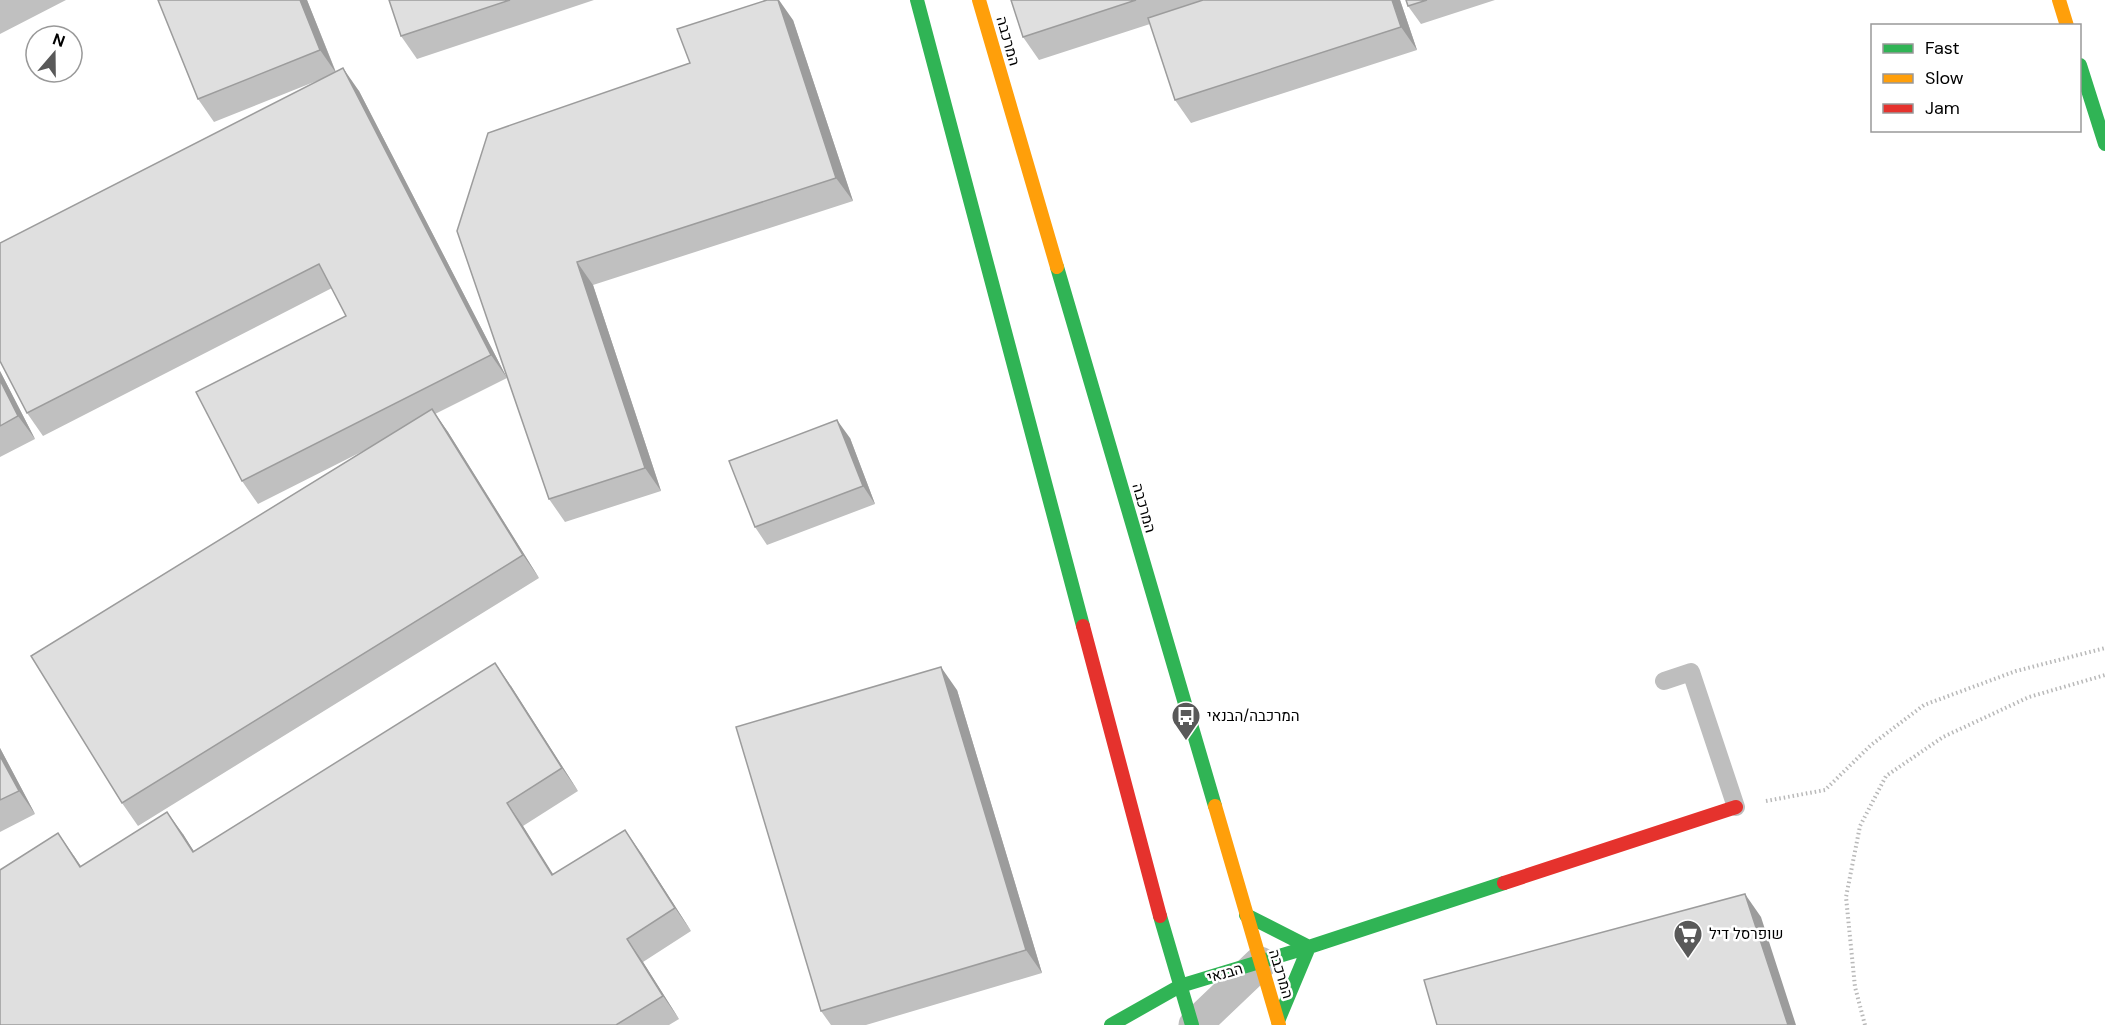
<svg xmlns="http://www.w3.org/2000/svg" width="2105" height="1025" viewBox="0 0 2105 1025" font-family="'DM Sans',Heebo,sans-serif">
<rect width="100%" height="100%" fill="#fff"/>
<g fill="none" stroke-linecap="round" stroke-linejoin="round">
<path stroke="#b9b9b9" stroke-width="4" stroke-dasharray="1.5 3" stroke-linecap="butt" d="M1766,801L1825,790L1871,745L1924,705L2016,671L2105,648
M1865,1025L1855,987L1846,897L1860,826L1886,776L1943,737L2029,697L2105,675"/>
<path stroke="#bebebe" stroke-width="18" d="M1664,681L1691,672L1736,807"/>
<path stroke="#bebebe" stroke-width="33" d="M1195,1025L1260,963"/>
<path stroke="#30b455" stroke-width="14" d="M917,0L1083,626
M2080,65L2105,144
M1057,267L1215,806
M1246,915L1309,947L1278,1021
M1160,916L1192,1025
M1111,1025L1180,986L1309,947L1504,883"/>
<path stroke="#ff9f0a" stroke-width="14" d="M979,0L1057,267
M2059,0L2067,26
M1215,806L1279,1025"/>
<path stroke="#e5322d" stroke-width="14" d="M1083,626L1160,916
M1504,883L1736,807"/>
</g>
<path fill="#c0c0c0" d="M0,0H66L0,34Z
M158,0H307L336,72L359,91L507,378L435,414L448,432L539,578L138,826L122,803L369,448L258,504L242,481L346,316L332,288L43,436L27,413L329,76L214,122L198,99Z
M389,0H594L417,59L401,36Z
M1011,0H1400L1417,50L1191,123L1175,100L1150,24L1039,60L1023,37Z
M1406,0H1495L1421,24L1408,6Z
M793,20L853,201L593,285L661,491L565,522L549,499L457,231L690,63Z
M0,371L35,439L0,457Z
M850,438L875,504L767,545L755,527Z
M511,686L578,791L523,826L553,875L641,853L691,931L643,962L679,1019L669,1025H0L74,856L81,866L183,834L194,852Z
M957,690L1042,973L866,1025H831L821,1011Z
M0,748L35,814L0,832Z"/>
<path fill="#9c9c9c" d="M300,0H307L336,73L320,50Z
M778,0H779L793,20L853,201L836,178Z
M1392,0H1400L1417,50L1401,27Z
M343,68L359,91L507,378L491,355Z
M577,262L593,285L661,491L645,468Z
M0,371L35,439L18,416L0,380Z
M432,409L448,432L539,578L523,555Z
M837,420L850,438L875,504L863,486Z
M495,663L511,686L578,791L562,768Z
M941,667L957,690L1042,973L1026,950Z
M0,748L35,814L19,791L0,756Z
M507,803L523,826L568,898L552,875Z
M167,812L183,834L209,875L193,852Z
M625,830L641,853L691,931L675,908Z
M58,833L74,856L96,890L80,867Z
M1745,894L1761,917L1796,1025H1788Z
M627,939L643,962L679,1019L663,996Z"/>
<path fill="#dfdfdf" stroke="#9c9c9c" stroke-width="1.5" d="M158,0H300L320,50L198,99Z
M389,0H510L401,36Z
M767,0H778L836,178L577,262L645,468L549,499L457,231L488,133L690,63L677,29Z
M1011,0H1136L1023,37Z
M1203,0H1392L1401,27L1175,100L1148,18Z
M1406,0H1427L1408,6Z
M343,68L491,355L242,481L196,392L346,316L319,264L27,413L0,361V243Z
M0,380L18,416L0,426Z
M432,409L523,555L122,803L31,656Z
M837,420L863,486L755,527L729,461Z
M495,663L562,768L507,803L552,875L625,830L675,908L627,939L663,996L616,1025H0V870L58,833L80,867L167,812L193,852Z
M941,667L1026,950L821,1011L736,727Z
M0,756L19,791L0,800Z
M1745,894L1788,1025H1437L1424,980Z"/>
<defs>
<g id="bus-pin" transform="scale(1.5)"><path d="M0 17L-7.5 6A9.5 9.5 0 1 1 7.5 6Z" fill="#595959" stroke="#fff"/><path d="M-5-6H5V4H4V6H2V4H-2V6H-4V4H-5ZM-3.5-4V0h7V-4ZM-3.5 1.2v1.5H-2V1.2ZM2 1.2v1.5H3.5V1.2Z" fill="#fff"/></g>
<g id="supermarket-pin" transform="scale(1.5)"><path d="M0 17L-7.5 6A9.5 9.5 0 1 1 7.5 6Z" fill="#595959" stroke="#fff"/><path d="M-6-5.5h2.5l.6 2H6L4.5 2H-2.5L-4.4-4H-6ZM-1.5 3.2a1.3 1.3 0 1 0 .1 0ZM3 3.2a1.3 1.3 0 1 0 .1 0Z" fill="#fff"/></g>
</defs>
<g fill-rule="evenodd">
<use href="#bus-pin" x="1186" y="716"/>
<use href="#supermarket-pin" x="1688" y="934"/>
</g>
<g text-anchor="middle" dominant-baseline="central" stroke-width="5" stroke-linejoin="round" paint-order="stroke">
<g font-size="15" fill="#000" stroke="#fff">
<text transform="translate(1008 41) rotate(74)">המרכבה</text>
<text transform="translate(1144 508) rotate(74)">המרכבה</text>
<text transform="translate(1225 973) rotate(-16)">הבנאי</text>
<text transform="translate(1281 974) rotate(73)">המרכבה</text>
</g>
<g font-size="15" fill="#000" stroke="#fff" text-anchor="start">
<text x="1207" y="716">המרכבה/הבנאי</text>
<text x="1709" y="934">שופרסל דיל</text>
</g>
</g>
<rect x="1871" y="24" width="210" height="108" fill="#ffffff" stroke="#999999" stroke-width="1.5"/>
<rect x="1883" y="44" width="30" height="9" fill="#30b455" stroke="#999999" stroke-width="1.5"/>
<text x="1925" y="54" font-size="18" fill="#000000">Fast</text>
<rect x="1883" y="74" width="30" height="9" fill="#ff9f0a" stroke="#999999" stroke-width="1.5"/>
<text x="1925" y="84" font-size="18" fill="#000000">Slow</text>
<rect x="1883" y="104" width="30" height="9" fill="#e5322d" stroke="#999999" stroke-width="1.5"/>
<text x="1925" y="114" font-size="18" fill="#000000">Jam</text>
<g transform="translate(54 54) rotate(20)"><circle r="28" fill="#ffffff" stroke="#999999" stroke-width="1.5"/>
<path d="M0-4.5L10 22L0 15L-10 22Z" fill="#595959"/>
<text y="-9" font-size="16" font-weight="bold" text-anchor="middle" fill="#000000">N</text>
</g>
</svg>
